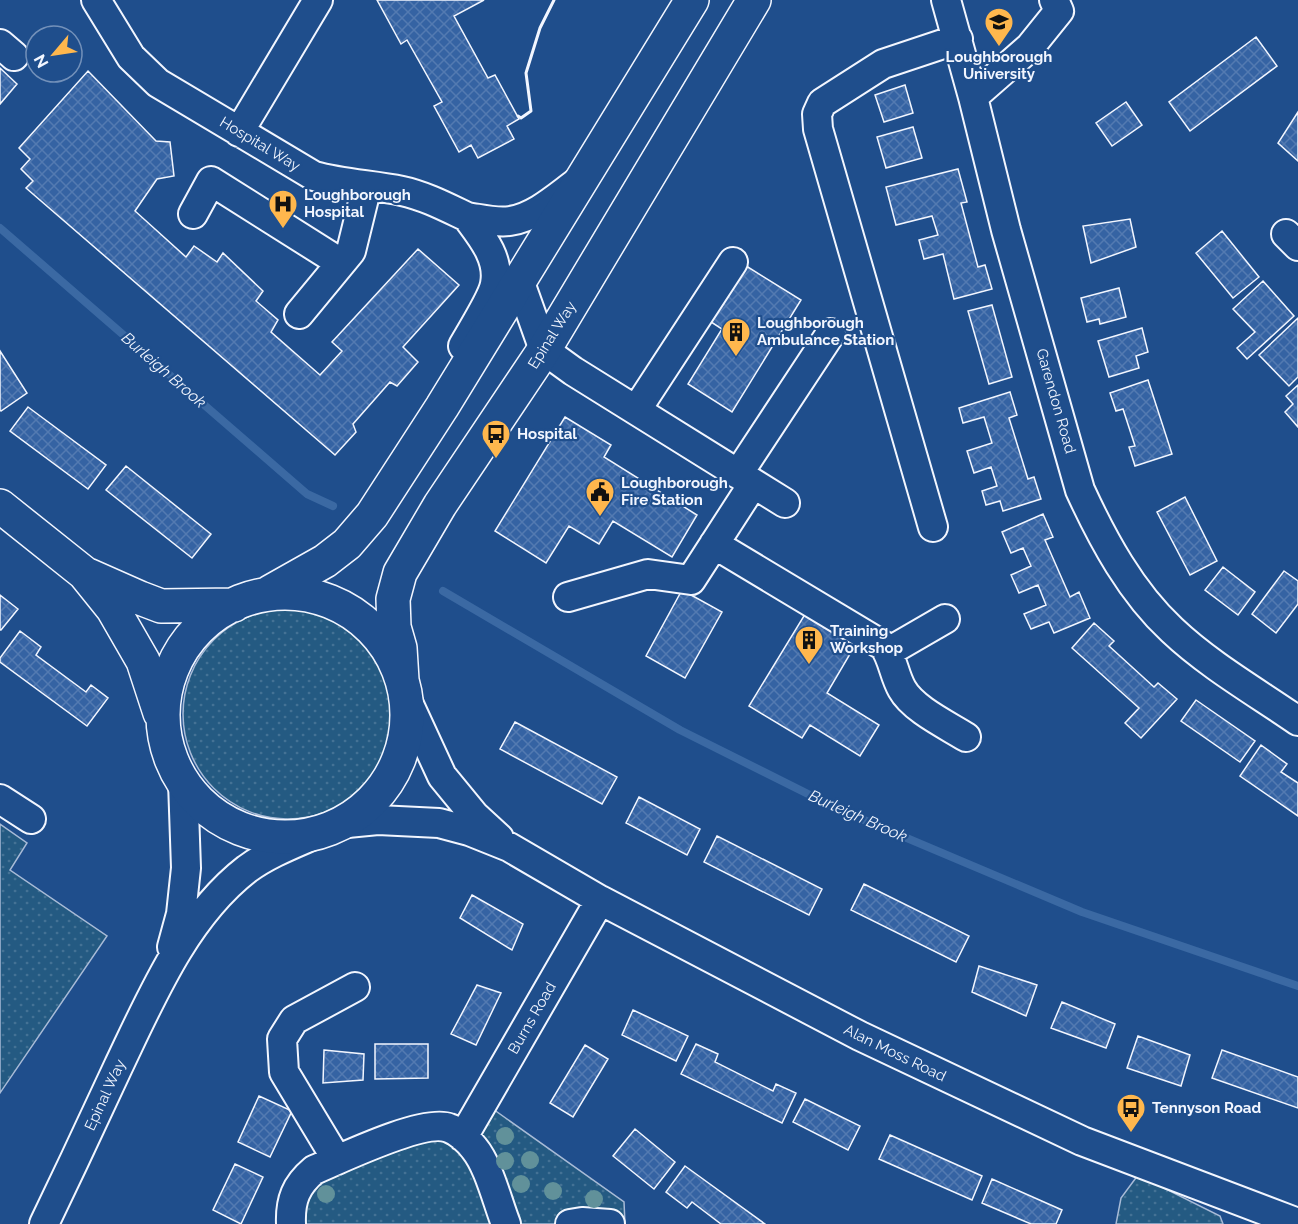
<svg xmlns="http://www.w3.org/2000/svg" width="1298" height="1224" viewBox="0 0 1298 1224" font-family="Raleway,sans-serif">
<defs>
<pattern id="grass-dots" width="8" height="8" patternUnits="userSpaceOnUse" patternTransform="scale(1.5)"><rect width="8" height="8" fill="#245a82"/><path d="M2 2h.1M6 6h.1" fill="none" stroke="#447295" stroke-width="1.8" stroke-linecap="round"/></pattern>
<pattern id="building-cross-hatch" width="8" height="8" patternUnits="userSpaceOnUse" patternTransform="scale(1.5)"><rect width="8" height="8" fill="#3563a3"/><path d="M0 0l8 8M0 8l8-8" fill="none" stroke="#537ab1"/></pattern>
</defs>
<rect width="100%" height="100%" fill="#1f4e8c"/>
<path fill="url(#grass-dots)" stroke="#a8bbd7" stroke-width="1.5" d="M183 714a105 105 0 1 1 210 0a105 105 0 1 1-210 0Z
M0,824L27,843L10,870L107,936L0,1093Z
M483,1102L624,1202L625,1224H278L302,1180L448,1127Z
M1138,1175L1220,1216L1223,1224H1116L1121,1198Z"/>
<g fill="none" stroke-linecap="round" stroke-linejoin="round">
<path stroke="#3b69a3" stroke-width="8" d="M0,228L307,494L333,506
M443,591L680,730L838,809L1082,912L1298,986"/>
</g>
<path fill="url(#building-cross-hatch)" stroke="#f2f6ff" stroke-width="1.5" d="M377,0H484L454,16L488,78L495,75L519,119L507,126L514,139L478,158L471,145L459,152L434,106L442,102L407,40L401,44Z
M1256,37L1277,66L1190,131L1169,102Z
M0,68L17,84L0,104Z
M88,71L156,141L170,142L174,176L157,179L135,211L186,257L194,246L217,262L223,253L263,291L256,301L278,320L271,332L320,375L342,351L332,342L418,249L459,285L403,347L418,362L397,386L390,382L353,424L356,432L335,455L26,188L33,181L21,169L30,159L19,148Z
M905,85L913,113L884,122L875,95Z
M1126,102L1142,125L1112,146L1096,123Z
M1298,112V161L1278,143Z
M913,127L922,158L886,168L877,137Z
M958,169L967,202L961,203L978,267L985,265L992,289L954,299L943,254L924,259L919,240L938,235L932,216L896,225L886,187Z
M1130,219L1136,247L1091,263L1083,226Z
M1222,231L1259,277L1233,298L1196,253Z
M743,264L801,300L732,412L688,384L722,329L708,320Z
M1263,281L1294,316L1247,359L1237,348L1255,332L1233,309Z
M1119,288L1126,317L1100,324L1099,319L1087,322L1081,298Z
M992,305L1012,377L989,384L968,311Z
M1298,318V377L1289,386L1259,355Z
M1142,328L1148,352L1136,356L1139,368L1109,377L1098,341Z
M0,351L27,393L1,411L0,410Z
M1148,380L1172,454L1135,466L1129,447L1135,446L1123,409L1116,411L1110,393Z
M1298,385V427L1285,412L1293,404L1286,396Z
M1010,392L1017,415L1009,418L1028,479L1034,477L1041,499L1003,511L1000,501L986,505L982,491L997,486L991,467L974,473L967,451L992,443L984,417L963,423L959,408Z
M28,407L106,465L88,489L10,431Z
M565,417L611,445L604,457L697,515L672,557L613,521L599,544L569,526L546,563L495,531Z
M126,466L211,534L192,558L106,490Z
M1185,497L1217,561L1190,575L1157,512Z
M1043,514L1053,537L1045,540L1070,597L1079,592L1090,618L1054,633L1049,622L1031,629L1024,614L1046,605L1038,585L1019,593L1011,575L1031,566L1023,548L1011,553L1002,532Z
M1223,567L1255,592L1238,615L1205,590Z
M1284,571L1298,581V604L1276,633L1252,614Z
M682,590L722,612L685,678L646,656Z
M0,595L18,609L1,630H0Z
M810,606L860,637L827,693L879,725L860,756L810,725L802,738L749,706Z
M1094,623L1114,641L1109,646L1154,687L1158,683L1177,699L1141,738L1125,723L1139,708L1072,648Z
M20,631L41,647L36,655L86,692L91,685L108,698L87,726L0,662V658Z
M1196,700L1255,741L1240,762L1181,721Z
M515,722L617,777L602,804L500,749Z
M1261,745L1287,764L1281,772L1298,783V816L1240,776Z
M639,797L700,829L687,855L626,823Z
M717,836L822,889L809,915L704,862Z
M864,884L969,936L956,962L851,910Z
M472,895L523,924L512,950L460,918Z
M979,966L1037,985L1026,1016L972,992Z
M477,985L501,993L476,1045L451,1034Z
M1062,1002L1115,1024L1106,1048L1051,1028Z
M633,1010L688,1036L676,1061L622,1035Z
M1138,1036L1190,1055L1181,1086L1127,1068Z
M375,1044H428V1078L375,1079Z
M696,1044L718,1054L715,1062L773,1091L776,1084L796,1093L782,1123L681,1074Z
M585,1045L608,1059L573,1117L550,1103Z
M324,1050L364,1054L363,1080L323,1083Z
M1222,1050L1298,1077V1108L1212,1078Z
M259,1096L292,1111L270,1157L238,1142Z
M805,1099L860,1126L848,1150L793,1122Z
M635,1129L675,1162L654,1189L613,1156Z
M890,1135L982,1176L972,1200L879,1159Z
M235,1164L263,1177L241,1224L213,1210Z
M685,1166L765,1224H721L692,1202L687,1208L666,1192Z
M992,1179L1062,1210L1056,1224H1031L982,1203Z"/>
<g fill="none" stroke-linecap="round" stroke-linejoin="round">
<g stroke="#f2f6ff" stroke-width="32">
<path id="minor" d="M96,0L131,57L158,83L314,176C343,184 373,185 402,191C425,196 446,207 467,217
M946,0L973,97L1006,230L1080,490C1103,540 1131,592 1172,630C1209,665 1256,692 1298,721
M0,44L14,56
M973,97L1030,47L1059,11L1054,0
M239,132L318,0
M193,214L211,181L341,263
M1286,234L1298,246
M519,280L544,350L573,371L785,503
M299,314L351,251L367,186
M463,346C471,332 493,297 495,284C500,258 481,236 467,217C481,219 496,223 510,221C536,217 558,196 579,181
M637,409L733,262
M738,474L831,333
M933,527L818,129L817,114L822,103L883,64L958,39
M714,544L884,646C893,659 894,675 902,689C913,709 947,725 966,737
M568,597L648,574L691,580L753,484
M888,652L945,619
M406,698L442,776L474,815L499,838
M0,799L31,819
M337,824L378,820L439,823L469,831L509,847L600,900L860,1036L1082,1141L1298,1223
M172,947L181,914L186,868L183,782
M463,1137L600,900
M337,1160L284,1072L282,1039L294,1020L355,987
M44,1224C69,1172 94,1119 118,1067C151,998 185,917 247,869C270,852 299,842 325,830
M291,1224C290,1200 296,1185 314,1170C340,1159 424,1118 449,1128C458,1131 468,1140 474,1148C489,1166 497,1201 506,1224
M570,1224L582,1222L610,1224"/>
</g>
<g stroke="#f2f6ff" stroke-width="36">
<path id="major" d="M0,506L84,573L113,609L143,661L160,713
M88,575L140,598L161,606L234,605
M270,592L325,561L347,544L372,515L442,407L692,0
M163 715a122 122 0 1 1 244 0a122 122 0 1 1-244 0Z
M402,680L400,648L394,627L393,599L400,573L440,505L544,350L754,0"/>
</g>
<use href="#minor" stroke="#1f4e8c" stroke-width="28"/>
<use href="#major" stroke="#1f4e8c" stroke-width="33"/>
<path stroke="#f2f6ff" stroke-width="3" d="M518,116L521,118L531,111L526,73L540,28L554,0"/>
</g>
<g fill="#61919a">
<circle cx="505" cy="1136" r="9"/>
<circle cx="530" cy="1160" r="9"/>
<circle cx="505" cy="1161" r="9"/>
<circle cx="521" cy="1184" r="9"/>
<circle cx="553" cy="1191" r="9"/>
<circle cx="326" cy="1194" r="9"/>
<circle cx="594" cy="1199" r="9"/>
</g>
<defs>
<g id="university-pin" transform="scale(1.5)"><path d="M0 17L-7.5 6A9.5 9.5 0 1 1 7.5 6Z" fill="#ffb74d" stroke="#1f4e8c"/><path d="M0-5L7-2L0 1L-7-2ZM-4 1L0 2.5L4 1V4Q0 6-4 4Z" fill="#111"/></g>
<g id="hospital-pin" transform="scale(1.5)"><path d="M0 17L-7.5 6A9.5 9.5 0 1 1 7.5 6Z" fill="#ffb74d" stroke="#1f4e8c"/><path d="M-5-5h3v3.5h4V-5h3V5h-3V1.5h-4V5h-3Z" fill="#111"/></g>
<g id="building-pin" transform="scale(1.5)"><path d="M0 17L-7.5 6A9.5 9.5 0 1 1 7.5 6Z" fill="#ffb74d" stroke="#1f4e8c"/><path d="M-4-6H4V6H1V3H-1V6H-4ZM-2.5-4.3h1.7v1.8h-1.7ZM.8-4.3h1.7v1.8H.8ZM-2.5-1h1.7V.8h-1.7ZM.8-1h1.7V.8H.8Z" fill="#111"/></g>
<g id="bus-pin" transform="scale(1.5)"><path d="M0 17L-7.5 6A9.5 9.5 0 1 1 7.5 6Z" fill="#ffb74d" stroke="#1f4e8c"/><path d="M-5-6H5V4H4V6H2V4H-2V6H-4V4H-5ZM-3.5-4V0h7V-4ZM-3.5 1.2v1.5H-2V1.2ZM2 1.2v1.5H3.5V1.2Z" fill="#111"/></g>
<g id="civic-pin" transform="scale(1.5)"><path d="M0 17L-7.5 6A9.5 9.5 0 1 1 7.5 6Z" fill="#ffb74d" stroke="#1f4e8c"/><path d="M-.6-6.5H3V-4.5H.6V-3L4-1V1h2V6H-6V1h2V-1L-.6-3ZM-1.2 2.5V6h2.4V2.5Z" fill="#111"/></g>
</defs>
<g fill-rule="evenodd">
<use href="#university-pin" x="999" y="22"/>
<use href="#hospital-pin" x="283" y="204"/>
<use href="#building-pin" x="736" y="332"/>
<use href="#bus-pin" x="496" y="434"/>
<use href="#civic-pin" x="600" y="492"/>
<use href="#building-pin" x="809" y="640"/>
<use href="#bus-pin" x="1131" y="1108"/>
</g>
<g text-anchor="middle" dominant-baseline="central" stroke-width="4.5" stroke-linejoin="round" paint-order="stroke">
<g font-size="15" font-weight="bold" fill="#f2f6ff" stroke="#1f4e8c" text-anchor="start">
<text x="999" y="57" text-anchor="middle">Loughborough<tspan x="999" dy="17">University</tspan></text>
<text x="304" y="195">Loughborough<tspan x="304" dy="17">Hospital</tspan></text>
<text x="757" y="323">Loughborough<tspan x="757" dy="17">Ambulance Station</tspan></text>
<text x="517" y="434">Hospital</text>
<text x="621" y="483">Loughborough<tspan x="621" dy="17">Fire Station</tspan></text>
<text x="830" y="631">Training<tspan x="830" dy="17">Workshop</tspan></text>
<text x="1152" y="1108">Tennyson Road</text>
</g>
<g font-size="15" fill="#f2f6ff" stroke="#1f4e8c">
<text transform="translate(260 144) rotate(31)">Hospital Way</text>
<text transform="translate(552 335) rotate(-58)">Epinal Way</text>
<text transform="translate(1056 401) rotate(74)">Garendon Road</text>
<text transform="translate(532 1018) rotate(-60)">Burns Road</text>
<text transform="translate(895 1053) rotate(26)">Alan Moss Road</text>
<text transform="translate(105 1095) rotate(-65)">Epinal Way</text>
</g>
<g font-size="16" font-style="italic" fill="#f2f6ff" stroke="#1f4e8c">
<text transform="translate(164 370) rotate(41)">Burleigh Brook</text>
<text transform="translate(858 816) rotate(24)">Burleigh Brook</text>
</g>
</g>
<g transform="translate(54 54) rotate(241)"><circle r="28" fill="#1f4e8c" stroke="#7391ba" stroke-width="1.5"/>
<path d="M0-4.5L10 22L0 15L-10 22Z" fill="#ffb74d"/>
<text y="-9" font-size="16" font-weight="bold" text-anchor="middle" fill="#f2f6ff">N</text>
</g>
</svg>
